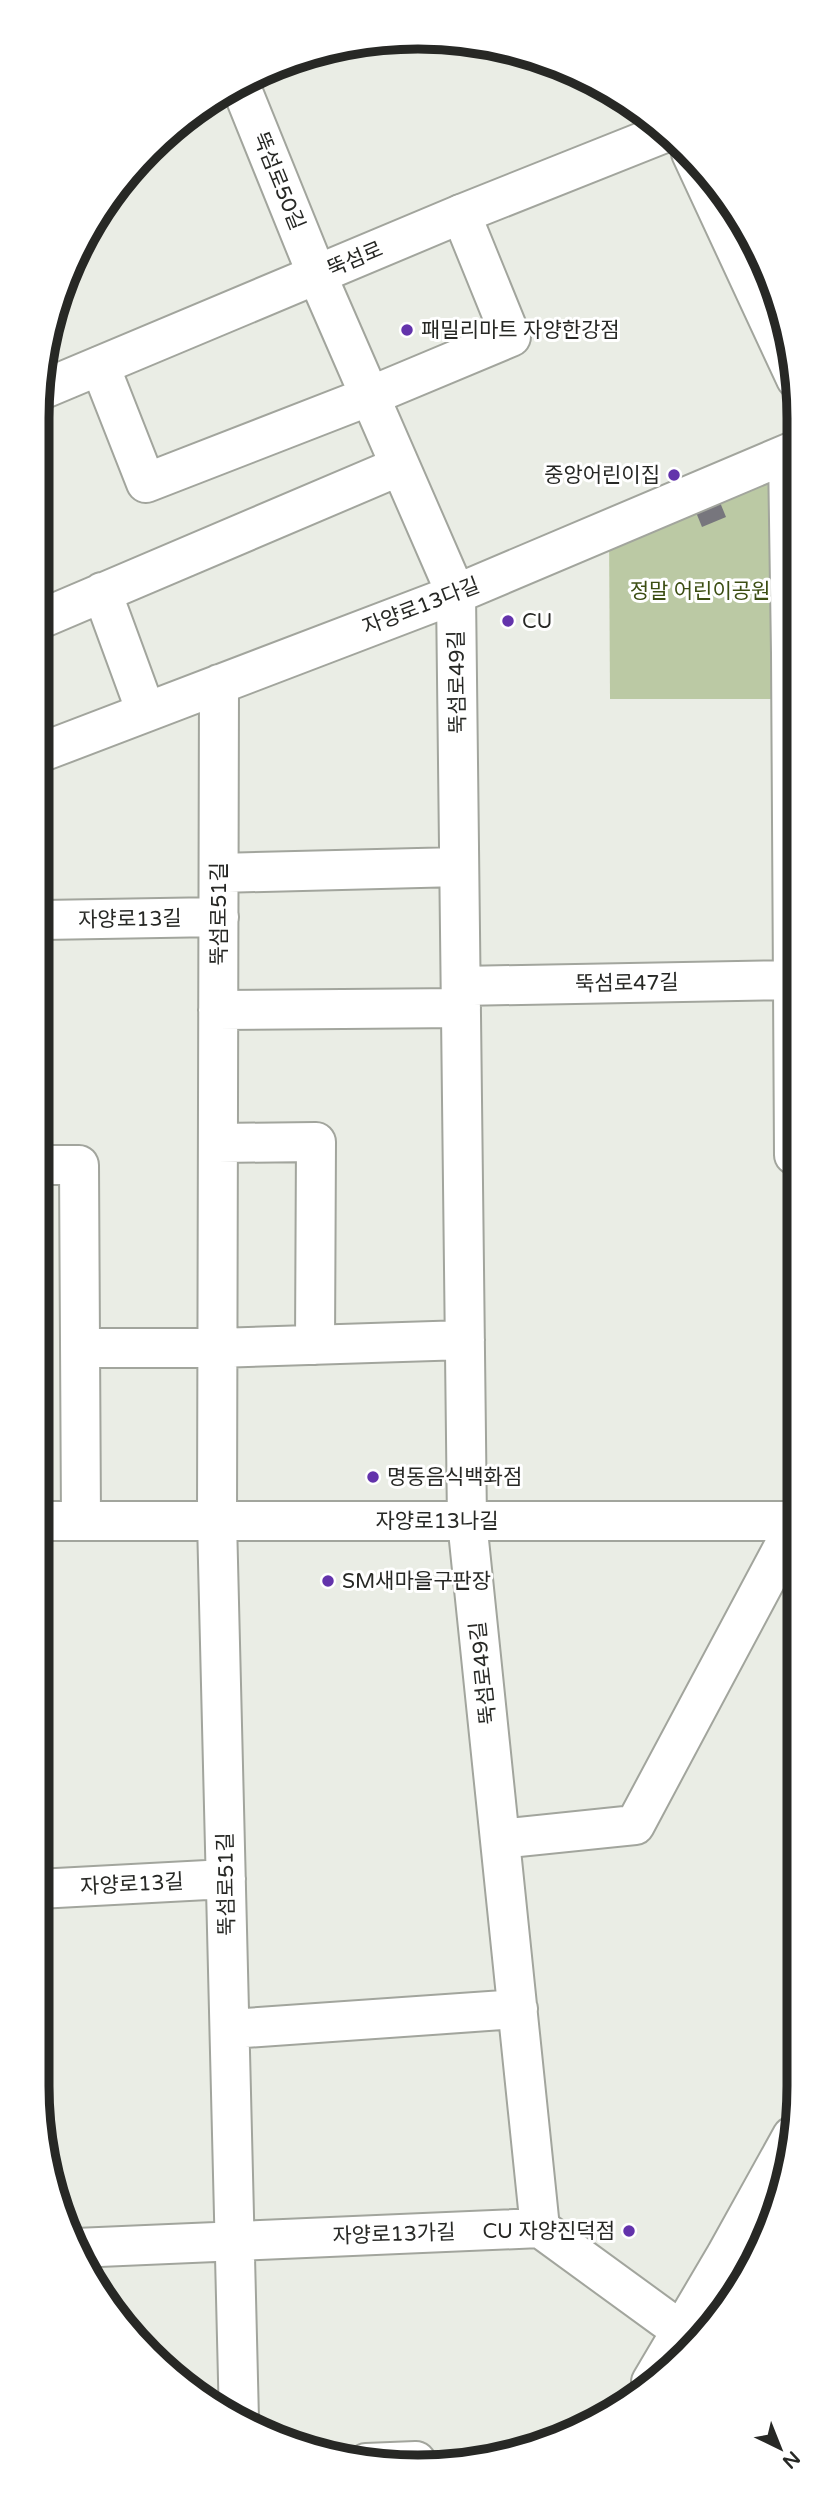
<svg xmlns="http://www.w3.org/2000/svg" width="836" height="2504" viewBox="0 0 836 2504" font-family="'Varela Round','Noto Sans KR',sans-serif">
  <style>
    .park { fill: #bbc9a4 }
    .building { fill: #77767d }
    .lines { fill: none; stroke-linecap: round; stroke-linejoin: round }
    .street-casing { stroke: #a2a59d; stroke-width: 42 }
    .secondary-casing { stroke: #a2a59d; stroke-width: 42 }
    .street { stroke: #fff; stroke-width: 38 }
    .secondary { stroke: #fff; stroke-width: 38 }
    .poi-dot { fill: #6333ab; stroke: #fff; stroke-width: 2.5 }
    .labels { text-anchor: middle; stroke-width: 6; stroke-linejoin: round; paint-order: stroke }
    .street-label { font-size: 21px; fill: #272825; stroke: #fff }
    .poi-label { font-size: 21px; fill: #272825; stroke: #fff; text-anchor: start }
    .park-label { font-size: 21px; fill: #3c4e13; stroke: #fff }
    .rim { fill: none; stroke: #272825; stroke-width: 9 }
  </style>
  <rect width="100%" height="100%" fill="#eaede5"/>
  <path class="park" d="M788,454L790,699H610L609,529Z"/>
  <path class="building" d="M717,495L726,517L702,527L693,505Z"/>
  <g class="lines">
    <g class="street-casing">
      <path id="street" d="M241,87L317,275L456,594L467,1521L540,2228
        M691,153L796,379
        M100,366L146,483L370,396L511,337L461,214
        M788,454L791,653L794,1155
        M102,592L146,712
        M43,618L400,466
        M219,684L217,1521L239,2420
        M42,752L456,594L796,450
        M219,873L459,867
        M42,920L219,917
        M461,986L795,980
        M218,1010L461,1008
        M218,1143L316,1142L315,1345
        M41,1165H79L81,1521
        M81,1348H217L465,1340
        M39,1521H793
        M500,1839L635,1825L793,1529
        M38,1889L226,1879
        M230,2029L518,2009
        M76,2248L540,2228L680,2330
        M651,2382L726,2255L792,2136
        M366,2463L416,2461"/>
    </g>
    <g class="secondary-casing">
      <path id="secondary" d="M44,389L461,214L667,132"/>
    </g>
    <use href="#street" class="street"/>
    <use href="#secondary" class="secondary"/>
  </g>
  <g class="poi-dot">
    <circle cx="407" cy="330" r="7"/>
    <circle cx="674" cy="475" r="7"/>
    <circle cx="508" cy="621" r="7"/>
    <circle cx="373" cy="1477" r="7"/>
    <circle cx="328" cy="1581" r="7"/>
    <circle cx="629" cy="2231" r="7"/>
  </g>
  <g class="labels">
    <g class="street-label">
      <text transform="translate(279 181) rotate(68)" y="7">뚝섬로50길</text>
      <text transform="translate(355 259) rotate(-23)" y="7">뚝섬로</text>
      <text transform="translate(421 606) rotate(-21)" y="7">자양로13다길</text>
      <text transform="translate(457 682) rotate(-91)" y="7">뚝섬로49길</text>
      <text transform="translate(219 914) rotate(-90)" y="7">뚝섬로51길</text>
      <text transform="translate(130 919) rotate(-1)" y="7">자양로13길</text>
      <text transform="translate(627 983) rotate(-1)" y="7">뚝섬로47길</text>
      <text x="437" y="1528">자양로13나길</text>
      <text transform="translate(483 1673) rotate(-96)" y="7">뚝섬로49길</text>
      <text transform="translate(132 1884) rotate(-3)" y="7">자양로13길</text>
      <text transform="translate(226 1884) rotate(-91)" y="7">뚝섬로51길</text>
      <text transform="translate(394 2234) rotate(-2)" y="7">자양로13가길</text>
    </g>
    <g class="poi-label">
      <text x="421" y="337">패밀리마트 자양한강점</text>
      <text x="660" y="482" text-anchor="end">중앙어린이집</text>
      <text x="522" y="628">CU</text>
      <text x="387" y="1484">명동음식백화점</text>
      <text x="342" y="1588">SM새마을구판장</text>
      <text x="615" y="2238" text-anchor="end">CU 자양진덕점</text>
    </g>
    <g class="park-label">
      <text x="700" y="598">정말 어린이공원</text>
    </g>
  </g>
  <path d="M0 0H836V2504H0ZM418 49H418A369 369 0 0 1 787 418V2086A369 369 0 0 1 418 2455H418A369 369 0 0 1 49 2086V418A369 369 0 0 1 418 49Z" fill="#fff" fill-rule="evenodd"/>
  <path class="rim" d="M418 49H418A369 369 0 0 1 787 418V2086A369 369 0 0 1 418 2455H418A369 369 0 0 1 49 2086V418A369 369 0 0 1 418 49Z"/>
  <g transform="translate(780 2448) rotate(137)" stroke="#ffffff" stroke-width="5" paint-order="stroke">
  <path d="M0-5L12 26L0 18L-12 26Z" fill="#272825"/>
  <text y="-10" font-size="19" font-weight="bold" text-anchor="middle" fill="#272825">N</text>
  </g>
</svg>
